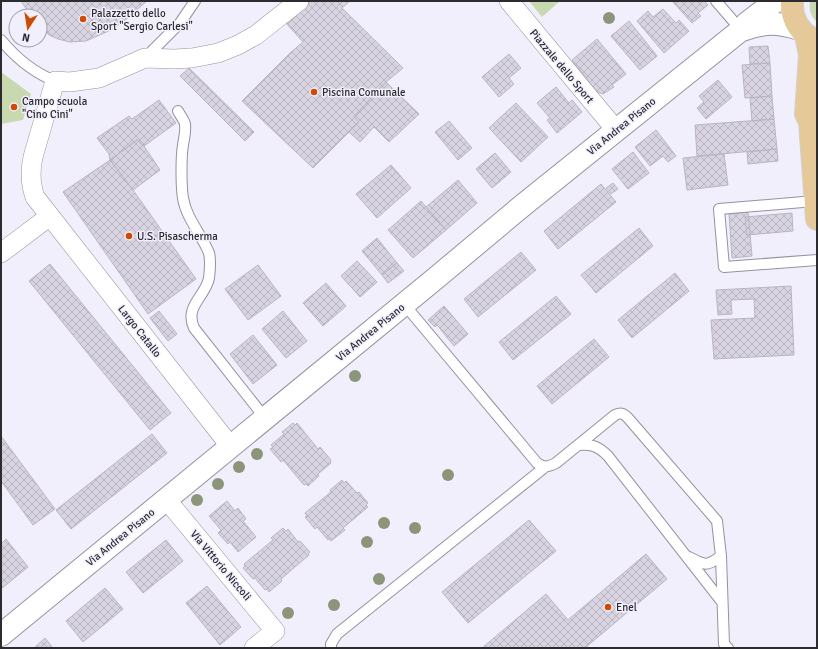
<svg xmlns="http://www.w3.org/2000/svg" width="818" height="649" viewBox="0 0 818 649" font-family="Signika,sans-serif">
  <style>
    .garden { fill: #c8d8af }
    .building { fill: url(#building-cross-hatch); stroke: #bab5c2 }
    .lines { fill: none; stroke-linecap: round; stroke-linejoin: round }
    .service-casing { stroke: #95929f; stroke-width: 12 }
    .minor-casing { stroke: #95929f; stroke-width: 20 }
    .tertiary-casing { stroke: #95929f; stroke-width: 24 }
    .primary-casing { stroke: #d1d0d1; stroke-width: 24 }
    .service { stroke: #fff; stroke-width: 10 }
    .minor { stroke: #fff; stroke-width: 19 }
    .tertiary { stroke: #fff; stroke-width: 22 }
    .primary { stroke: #e5c999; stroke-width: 22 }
    .tree { fill: #8c9579 }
    .poi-dot { fill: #d04b02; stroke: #f2effd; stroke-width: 1.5 }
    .labels { text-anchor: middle; stroke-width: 3; stroke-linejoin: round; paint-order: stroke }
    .poi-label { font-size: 11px; fill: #2c2b30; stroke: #f2effd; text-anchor: start }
    .street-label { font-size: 11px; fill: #2c2b30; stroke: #f2effd }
  </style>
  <defs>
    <pattern id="building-cross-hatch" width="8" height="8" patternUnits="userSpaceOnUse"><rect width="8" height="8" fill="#d8d3e1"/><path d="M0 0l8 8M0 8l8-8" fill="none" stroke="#bab5c1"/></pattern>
  </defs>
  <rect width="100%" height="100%" fill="#f2effd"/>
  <path class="garden" d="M529,1H560L542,17Z
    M810,1H817V22C810,16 809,9 810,1Z
    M1,72L31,94L23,120L1,124Z"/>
  <path class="building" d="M21,1H147L123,22L111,30L86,41L70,42L58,39L49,35L40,26V16H31Z
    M310,1H350L342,8L403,68L386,82L354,117L359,122L313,168L242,101L290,53L303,42L286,23Z
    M672,1H704L708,5L698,13L701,16L692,23Z
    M663,9L676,23L679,20L689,31L664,53L637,21L648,11L653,17Z
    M629,21L657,56L640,70L611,36Z
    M597,39L626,74L612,85L614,87L603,94L596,91L572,60Z
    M768,46L770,63L750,64L749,47Z
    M509,54L521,68L509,78L514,84L499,97L482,77Z
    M770,63L772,96L745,98L742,65Z
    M189,68L254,132L245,141L180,76Z
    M718,80L732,97L706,119L697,108L704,102L699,96Z
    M386,82L419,114L389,142L374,127L360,142L349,132L359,122L354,117Z
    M556,87L569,103L572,100L582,112L557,133L547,120L550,118L537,103Z
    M772,96L774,119L752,121L750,98Z
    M159,100L176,123L144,146L137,140L110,160L109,154L97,138L129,116L132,119Z
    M516,103L548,137L521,162L489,128Z
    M774,119L777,149L697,156L695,125Z
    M449,121L472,148L458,160L435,132Z
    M656,130L676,156L668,162L663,156L650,166L635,147Z
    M137,140L144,146L160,170L133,190L110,160Z
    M777,149L778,161L748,164L747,152Z
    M633,152L649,173L628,189L612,169Z
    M495,153L511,172L492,188L476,169Z
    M724,154L728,185L687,190L683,158Z
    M110,160L133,190L196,279L148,314L63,192Z
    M391,165L411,188L377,218L356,194Z
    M458,180L477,203L446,230L426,207Z
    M613,183L618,189L611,194L606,188Z
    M601,184L616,202L558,249L544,231Z
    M421,201L446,230L413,258L388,230Z
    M748,212L752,256L732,258L729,214Z
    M792,213L793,231L747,235L745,217Z
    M639,228L653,246L596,293L581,275Z
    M377,238L397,263L382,275L362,251Z
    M521,252L536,270L478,317L464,299Z
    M357,261L377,282L360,297L341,276Z
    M397,263L404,271L388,283L382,275Z
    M50,264L171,413L150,430L29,281Z
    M258,265L281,296L248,320L225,289Z
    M675,273L689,291L632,338L618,320Z
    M326,283L346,306L323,326L303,303Z
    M791,286L794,355L714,359L711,320L755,318L754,299L731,300L732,314L718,315L716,290Z
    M556,296L571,314L513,360L499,342Z
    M444,306L468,334L454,346L437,325L435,327L428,320Z
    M159,311L177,334L168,341L150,318Z
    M283,311L307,341L286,358L262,329Z
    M253,335L277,365L253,384L230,354Z
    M594,339L609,357L552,404L537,386Z
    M293,423L295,425L297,423L318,449L320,447L331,460L330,462L331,463L318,474L319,476L308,486L306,484L304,485L283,460L281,462L270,449L273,447L271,445L284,434L282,432Z
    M152,434L167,453L71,529L56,510Z
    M1,436L55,509L33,525L1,481Z
    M342,480L344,483L346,481L357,493L359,492L368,503L366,505L368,507L343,528L345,530L331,541L329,538L328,540L317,527L315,529L305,517L307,516L305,513L331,492L330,490Z
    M227,501L235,511L238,508L246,519L243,521L256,537L238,552L230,542L228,544L218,533L221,530L209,516Z
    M529,520L556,551L468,623L442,592Z
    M283,528L286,531L288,529L298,542L300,541L310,552L308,554L309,555L281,579L282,581L269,592L267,589L265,590L255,578L253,579L243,568L245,566L244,564L273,540L271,538Z
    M6,539L28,567L1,589V544Z
    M166,540L183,561L143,593L126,572Z
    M646,554L667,579L585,648H482L546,594L568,620Z
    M207,586L241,627L220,645L186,603Z
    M105,588L123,609L83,642L66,621Z
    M45,638L53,648H34Z"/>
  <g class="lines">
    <g class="service-casing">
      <path id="service" d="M716,1L741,30
        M1,40C16,58 32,72 55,81
        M145,58L180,23L195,1
        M178,111C180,115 184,120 185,124C186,132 184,138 183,145C181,157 181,186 183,198C186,218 202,235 209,253C211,261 210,270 209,278C206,296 184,306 194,328L265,418
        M815,201L719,209L724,267L817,260
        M404,304L537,463C544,468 548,467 556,463L615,415C622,412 624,414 628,418L717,521L721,556L724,644L728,648
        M578,445C592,444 598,446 608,456L722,602
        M689,557C704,565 707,567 721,556
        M331,648V644L337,634L545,467"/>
    </g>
    <g class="minor-casing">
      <path id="minor" d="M509,1L616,130
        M1,253L50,216
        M231,447L35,197C30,183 30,171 33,157L55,81L70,82L99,78L145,58L174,59L192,58L218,53L238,45L256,35L299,1
        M166,499L275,631L254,648"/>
    </g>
    <g class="tertiary-casing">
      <path id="tertiary" d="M742,30C766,22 776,22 800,29
        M1,635L436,278L522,206L741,30L747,23L776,1"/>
    </g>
    <g class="primary-casing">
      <path id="primary" d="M792,1C791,19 800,34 817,41
        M806,35L810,55L806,114L810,122L817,219"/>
    </g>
    <use href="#service" class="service"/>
    <use href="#minor" class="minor"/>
    <use href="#tertiary" class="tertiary"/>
    <use href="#primary" class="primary"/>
  </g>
  <g class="tree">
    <circle cx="609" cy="18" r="6"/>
    <circle cx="355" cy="376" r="6"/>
    <circle cx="257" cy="454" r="6"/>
    <circle cx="239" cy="467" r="6"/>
    <circle cx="448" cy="475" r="6"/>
    <circle cx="218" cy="484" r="6"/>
    <circle cx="197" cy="500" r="6"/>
    <circle cx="384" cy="523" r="6"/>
    <circle cx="415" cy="528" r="6"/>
    <circle cx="367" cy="542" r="6"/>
    <circle cx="379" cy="579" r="6"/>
    <circle cx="334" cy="605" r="6"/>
    <circle cx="288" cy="613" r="6"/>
  </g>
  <g class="poi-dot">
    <circle cx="83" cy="19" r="4"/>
    <circle cx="314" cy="92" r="4"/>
    <circle cx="14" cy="107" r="4"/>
    <circle cx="129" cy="236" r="4"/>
    <circle cx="608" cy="607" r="4"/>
  </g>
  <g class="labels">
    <g class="poi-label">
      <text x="91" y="17">Palazzetto dello<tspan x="91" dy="13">Sport "Sergio Carlesi"</tspan></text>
      <text x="322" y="96">Piscina Comunale</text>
      <text x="22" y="105">Campo scuola<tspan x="22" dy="13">"Cino Cini"</tspan></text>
      <text x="137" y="240">U.S. Pisascherma</text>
      <text x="616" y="611">Enel</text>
    </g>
    <g class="street-label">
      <text transform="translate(562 66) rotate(50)" y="4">Piazzale dello Sport</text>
      <text transform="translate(621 126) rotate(-39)" y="4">Via Andrea Pisano</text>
      <text transform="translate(140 331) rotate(52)" y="4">Largo Catallo</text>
      <text transform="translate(370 332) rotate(-39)" y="4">Via Andrea Pisano</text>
      <text transform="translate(120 537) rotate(-39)" y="4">Via Andrea Pisano</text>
      <text transform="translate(221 565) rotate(50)" y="4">Via Vittorio Niccoli</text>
    </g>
  </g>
  <rect width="818" height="649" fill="none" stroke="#2c2b30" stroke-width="4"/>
  <g transform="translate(28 28) rotate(192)"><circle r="19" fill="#f2effd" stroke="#a3a1ab"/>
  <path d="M0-3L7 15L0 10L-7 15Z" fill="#d04b02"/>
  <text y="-6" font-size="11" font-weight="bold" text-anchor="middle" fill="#2c2b30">N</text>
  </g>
</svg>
